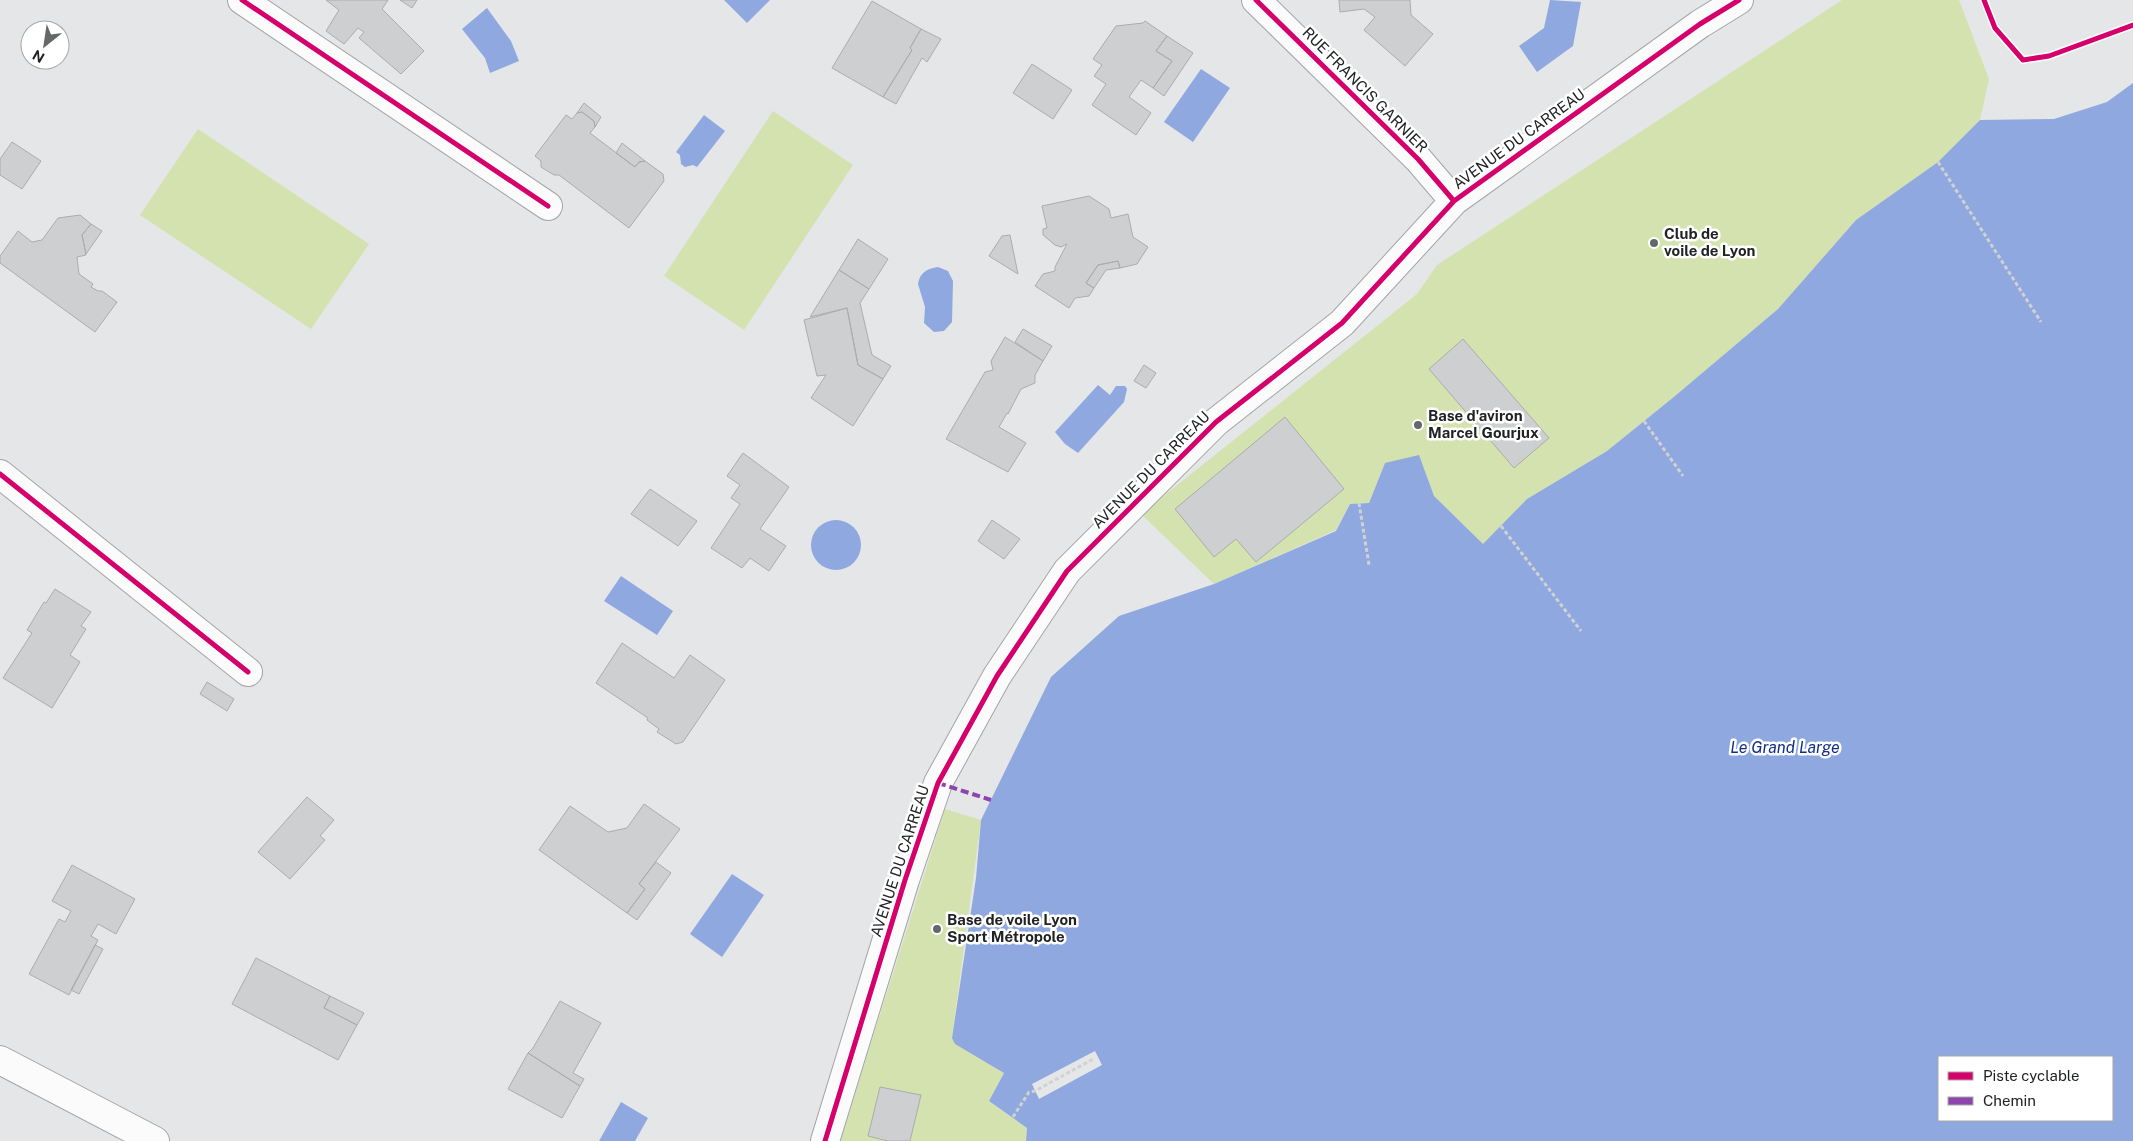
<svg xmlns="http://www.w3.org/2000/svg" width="2133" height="1141" viewBox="0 0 2133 1141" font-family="'Public Sans',sans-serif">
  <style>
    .green { fill: #d4e2af }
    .water { fill: #8fa8df; fill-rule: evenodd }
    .pier { fill: #e4e6e7 }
    .building { fill: #cecfd0; stroke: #abacad }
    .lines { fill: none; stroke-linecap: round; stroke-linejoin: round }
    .minor-casing { stroke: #a4a5a6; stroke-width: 30 }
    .path { stroke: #d0d1d1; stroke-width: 3; stroke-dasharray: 4 2.5; stroke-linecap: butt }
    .minor { stroke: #fbfbfb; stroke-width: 28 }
    .quiet { stroke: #8e44ad; stroke-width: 4; stroke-dasharray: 8 4; stroke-linecap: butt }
    .cycleway-casing { stroke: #fff; stroke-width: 8 }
    .cycleway { stroke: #d6006c; stroke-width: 5 }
    .poi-dot { fill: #656768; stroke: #fff; stroke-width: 2 }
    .labels { text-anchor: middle; stroke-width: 5; stroke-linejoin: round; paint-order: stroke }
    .street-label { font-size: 15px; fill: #212223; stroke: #fff }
    .poi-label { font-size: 15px; font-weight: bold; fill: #212223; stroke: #fff; text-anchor: start }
    .water-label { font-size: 16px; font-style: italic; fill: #102f89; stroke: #fff }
  </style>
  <rect width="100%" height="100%" fill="#e4e6e7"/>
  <path class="green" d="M1842,0H1959L1989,79L1980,120L1938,162L1856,220L1778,309L1675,396L1607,451L1527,499L1483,545L1434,496L1385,463L1369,503L1350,504L1336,530L1214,584L1141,514L1417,294L1437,265Z
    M773,111L853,165L744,330L664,276Z
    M198,129L369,244L311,329L140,215Z
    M945,809L981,820L952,1037L1004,1073L989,1101L1027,1128L1026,1141H840Z"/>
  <path class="water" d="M724,0H770L747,23Z
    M1550,0L1581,2L1573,46L1537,72L1519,46L1544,28Z
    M487,8L511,41L519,61L490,73L485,58L462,29Z
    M1201,69L1230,88L1193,142L1164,122Z
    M2133,83V1141H1026L1027,1128L989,1101L1004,1073L955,1044L952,1038L976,878L981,820L1051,677L1119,616L1214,584L1336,531L1350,504L1369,503L1385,463L1419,455L1434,496L1483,544L1527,499L1607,451L1675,396L1778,309L1856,220L1938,162L1980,120L2054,119L2107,102ZM1939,1057H2112V1120H1939Z
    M704,115L725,131L697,167L693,165L685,167L681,164L680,155L676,152Z
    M938,267L948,271L953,281L952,322L944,331L934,332L924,323L925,307L918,284C920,272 927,269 938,267Z
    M1098,385L1110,395L1116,386H1125L1127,389L1124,402L1078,453L1065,444L1055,432Z
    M811 545a25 25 0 1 1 50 0a25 25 0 1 1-50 0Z
    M621,576L673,611L657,635L604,601Z
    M732,874L764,895L722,957L690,934Z
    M621,1102L648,1118L635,1141H599Z"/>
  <path class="pier" d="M1095,1051L1102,1065L1039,1099L1032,1084Z"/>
  <path class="building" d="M326,0H388L382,9L424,51L401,74L359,38L364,32L358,28L344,44L326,31L339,10Z
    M400,0H417L412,8Z
    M1339,0H1410L1411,15L1433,34L1405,66L1364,30L1375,17L1364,9L1340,12Z
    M872,1L921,29L910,48L912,50L883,97L832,68Z
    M1145,21L1167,36L1156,51L1172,61L1153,88L1141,80L1129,97L1151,113L1136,135L1092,105L1106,84L1094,76L1102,65L1093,59L1116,26L1143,23Z
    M921,29L941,39L927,62L922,58L896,104L883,97L912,50L910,48Z
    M1167,36L1193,53L1164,96L1153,88L1172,61L1156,51Z
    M1032,64L1072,90L1053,119L1013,93Z
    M584,103L601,117L595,127L594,121L582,112L577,113Z
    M582,112L594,121L595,127L590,133L635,167L639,162L645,161L663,174L664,181L629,228L559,175H554L541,167V161L535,156L566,115L572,119L577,113Z
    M12,142L41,161L22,189L0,175V159Z
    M622,143L645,161L639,162L635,167L616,153Z
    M1089,196L1109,209L1111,218L1128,214L1133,237L1148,247L1137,264L1120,268L1118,261L1098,265L1086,283L1094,288L1089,296L1075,298L1069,308L1035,286L1043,274L1055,271V267L1067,244L1061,247L1055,245L1043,235V229L1047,228L1042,206Z
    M80,215L91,224L82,235L86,255L77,257L79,274L93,284L91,287L98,291H102L117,302L95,332L0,263V256L18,231L32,242L42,240L58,218Z
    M91,224L102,231L86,254L82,235Z
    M1010,235L1018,274L989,256L1002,236Z
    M858,239L888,259L869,289L839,270Z
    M1118,261L1120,268L1106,270L1094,288L1086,283L1098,265Z
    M839,270L869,289L860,303L872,355L891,366L883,379L858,365L847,308L810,317Z
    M847,308L858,365L883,379L853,426L811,398L826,375L817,376L804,320Z
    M1023,329L1052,346L1043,361L1015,342Z
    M1005,337L1043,361L1035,375V383L1021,389L1008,414L1007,413L999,427L1026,443L1008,472L946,439L985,372L993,370L991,361Z
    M1463,339L1549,438L1514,468L1429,369Z
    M1144,365L1156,373L1146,388L1134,381Z
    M1285,417L1344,489L1256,562L1236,539L1214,557L1175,509Z
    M743,453L789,487L760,529L786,546L769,571L750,558L742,568L711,548L740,504L731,498L740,485L727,476Z
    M650,489L697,521L678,546L631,514Z
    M992,520L1020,539L1004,559L978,541Z
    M55,589L91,612L81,626L86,629L70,655L80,662L52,708L3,678L32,633L27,630L44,602L46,603Z
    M622,643L674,678L690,655L725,680L683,742L676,744L657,732L659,729L647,720L648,718L596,683Z
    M207,682L234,699L227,711L200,694Z
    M307,797L334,820L320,836L325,840L290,879L258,852Z
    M644,804L680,829L639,884L645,889L627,913L539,850L570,806L608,832L627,828Z
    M656,862L671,873L637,920L627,913L645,889L639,884Z
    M72,865L135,899L116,934L98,924L91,936L98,940L69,995L29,974L59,919L65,922L71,911L52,901Z
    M95,945L103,949L79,994L71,990Z
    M256,958L330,996L324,1008L357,1025L338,1060L232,1004Z
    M330,996L364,1013L357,1025L324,1008Z
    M560,1001L601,1023L573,1073L584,1079L580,1086L528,1053L533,1048Z
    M528,1053L580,1086L562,1118L508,1089Z
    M880,1087L921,1095L910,1141H888L868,1136Z"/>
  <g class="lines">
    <g class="minor-casing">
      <path id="minor" d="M242,0L548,206
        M1256,0L1418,159L1454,201
        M0,474L248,672
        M0,1060L155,1141
        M825,1141L905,880L938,783L997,676L1067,571L1216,422L1342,323L1454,201L1700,24L1739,0"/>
    </g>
    <path class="path" d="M1938,162L2041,322
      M1644,421L1683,476
      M1359,503L1369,565
      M1501,526L1581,631
      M1013,1117L1029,1092L1035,1091L1095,1058"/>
    <use href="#minor" class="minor"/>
    <path class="quiet" d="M938,783L991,800"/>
    <g class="cycleway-casing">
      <path id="cycleway" d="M242,0L548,206
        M1256,0L1418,159L1454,201
        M1984,0L1995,28L2023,60L2049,56L2133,25
        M0,474L248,672
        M825,1141L905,880L938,783L997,676L1067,571L1216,422L1342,323L1454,201L1700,24L1739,0"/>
    </g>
    <use href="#cycleway" class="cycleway"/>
  </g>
  <g class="poi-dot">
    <circle cx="1654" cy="243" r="5"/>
    <circle cx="1418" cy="425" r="5"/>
    <circle cx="937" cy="929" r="5"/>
  </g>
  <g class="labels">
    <g class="street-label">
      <text transform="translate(1365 90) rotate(45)" y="5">RUE FRANCIS GARNIER</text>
      <text transform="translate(1519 139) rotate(-36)" y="5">AVENUE DU CARREAU</text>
      <text transform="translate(1151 470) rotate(-45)" y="5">AVENUE DU CARREAU</text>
      <text transform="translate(900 861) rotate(-72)" y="5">AVENUE DU CARREAU</text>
    </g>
    <g class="poi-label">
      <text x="1664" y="239">Club de<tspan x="1664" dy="17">voile de Lyon</tspan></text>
      <text x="1428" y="421">Base d'aviron<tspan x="1428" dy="17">Marcel Gourjux</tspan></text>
      <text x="947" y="925">Base de voile Lyon<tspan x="947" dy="17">Sport Métropole</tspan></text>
    </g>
    <g class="water-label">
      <text x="1785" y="753">Le Grand Large</text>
    </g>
  </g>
  <rect x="1938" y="1056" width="175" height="65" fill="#ffffff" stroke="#a6a7a7"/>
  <rect x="1948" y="1072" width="25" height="8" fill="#d6006c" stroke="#a6a7a7"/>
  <text x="1983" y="1081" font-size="15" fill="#212223">Piste cyclable</text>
  <rect x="1948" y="1097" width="25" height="8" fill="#8e44ad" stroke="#a6a7a7"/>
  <text x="1983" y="1106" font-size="15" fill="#212223">Chemin</text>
  <g transform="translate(45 45) rotate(210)"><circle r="24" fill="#ffffff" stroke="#a6a7a7"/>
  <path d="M0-4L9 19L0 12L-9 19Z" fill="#656768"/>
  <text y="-8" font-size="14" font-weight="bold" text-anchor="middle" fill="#212223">N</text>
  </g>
</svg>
